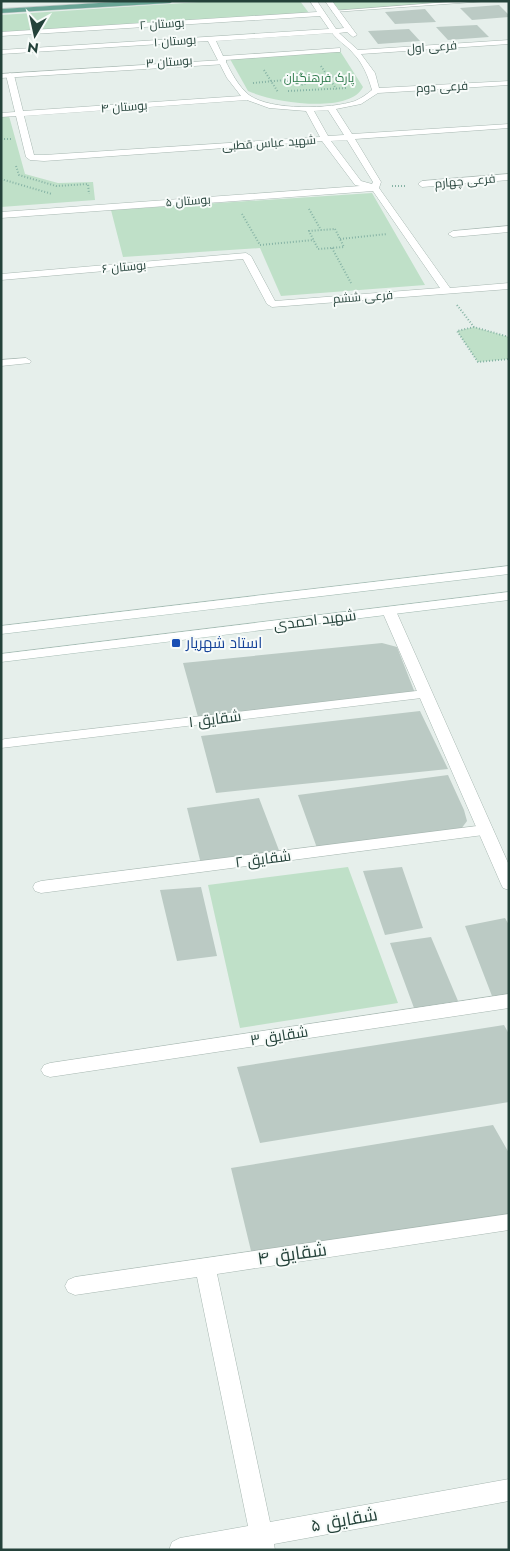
<svg xmlns="http://www.w3.org/2000/svg" width="510" height="1551" viewBox="0 0 510 1551" font-family="Jost,Cairo,sans-serif">
  <style>
    .green { fill: #bfe0c8 }
    .building { fill: #bbcac4 }
    .lines { fill: none; stroke-linecap: round; stroke-linejoin: round }
    .service-casing { stroke: #a8b8b2; stroke-width: 1 }
    .minor-casing { stroke: #a8b8b2; stroke-width: 1 }
    .tertiary-casing { stroke: #a8b8b2; stroke-width: 1 }
    .secondary-casing { stroke: #a4bbb3; stroke-width: 1 }
    .primary-casing { stroke: #c2cac8; stroke-width: 1 }
    .path { stroke: #86b3a5; stroke-width: 2; stroke-dasharray: 1 2; stroke-linecap: butt }
    .service { fill: #fff; fill-rule: evenodd }
    .minor { fill: #fff; fill-rule: evenodd }
    .tertiary { fill: #fff; fill-rule: evenodd }
    .secondary { fill: #fff; fill-rule: evenodd }
    .primary { fill: #6aa596; fill-rule: evenodd }
    .transit-dot { fill: #1a4fb4; stroke: #f7fbf9; stroke-width: 2 }
    .labels { text-anchor: middle; stroke-width: 4; stroke-linejoin: round; paint-order: stroke }
    .far-street-label { font-size: 12px; fill: #24423a; stroke: #f7fbf9 }
    .far-park-label { font-size: 12px; fill: #2d7a4b; stroke: #f7fbf9 }
    .street-label { font-size: 15px; fill: #24423a; stroke: #f7fbf9 }
    .transit-label { font-size: 15px; fill: #164399; stroke: #f7fbf9; text-anchor: start }
    .near-street-label { font-size: 18px; fill: #24423a; stroke: #f7fbf9 }
  </style>
  <rect width="100%" height="100%" fill="#e6efeb"/>
  <path class="green" d="M215,1H300L309,13L1,32V15Z
    M332,1H490L340,11Z
    M340,51L363,87C349,115 272,102 248,91L230,59Z
    M9,116L25,174L58,183L93,182L95,200L1,207V117Z
    M372,193L425,285L281,296L260,248L123,257L111,210Z
    M474,327L509,337V359L478,362L457,331Z
    M348,867L398,1003L240,1028L208,885Z"/>
  <path class="building" d="M499,5L509,15V17L472,20L460,8Z
    M425,9L436,22L395,24L385,12Z
    M477,25L489,37L448,40L436,27Z
    M409,29L420,41L378,44L368,31Z
    M382,643L397,647L415,693L198,717L183,663Z
    M420,711L448,769L216,793L201,736Z
    M448,775L464,810L467,821L461,829L317,848L298,795Z
    M259,798L280,853L201,864L187,808Z
    M402,867L423,928L385,935L363,871Z
    M201,887L217,956L177,961L160,890Z
    M505,918L509,925V994L492,996L465,926Z
    M431,937L458,1001L414,1008L390,943Z
    M504,1025L509,1034V1102L260,1143L237,1067Z
    M493,1125L509,1153V1217L252,1255L231,1168Z"/>
  <g class="lines">
    <g class="service-casing">
      <path id="service" d="M461,1H488L334,12L332,11Z"/>
    </g>
    <g class="minor-casing">
      <path id="minor" d="M310,1H317L336,29L344,28L325,1H332L357,35L353,37L347,32L339,33L358,50L509,40V44L361,54L375,73L379,88L509,81V85L378,93L361,104L336,109L352,134L509,124V128L355,139L381,182L379,188L450,288L509,283V289L272,307L267,304L243,259L1,280V274L246,253L251,256L275,301L440,288L373,191L1,218V212L360,186L355,185L322,141L44,161L30,160L26,157L16,116L1,117V113L15,112L6,75L10,73L14,75L23,111L241,96L227,78L208,41L1,54V50L329,29L320,16L1,36V32L317,12ZM332,33C338,41 346,45 352,52C363,63 368,76 372,90C367,94 362,98 355,101C331,109 271,111 249,95C238,86 231,72 225,60L337,52H340V48L223,56L216,41ZM247,100L269,108L306,111L320,137L44,155H34L24,116ZM328,110L344,135L328,136L314,111ZM347,140L373,182L372,184L361,181L331,141Z
        M509,174V180L422,187L418,184L422,181Z
        M509,226V232L453,237L448,234L453,231Z
        M26,358L31,361L30,363L1,366V360Z
        M425,690L430,691L432,694L430,697L1,748V740L5,739Z
        M485,825L491,826L493,830L491,834L41,893L35,891L33,887L35,883L41,881Z
        M509,994V1008L50,1077L44,1075L41,1070L44,1065L50,1063Z
        M509,1214V1230L217,1274L270,1522L509,1479V1501L274,1544L275,1550H169L172,1542L180,1538L248,1526L197,1277L75,1295L68,1292L65,1286L68,1280L75,1277Z"/>
    </g>
    <g class="tertiary-casing">
      <path id="tertiary" d="M223,60H226V64L1,78V74Z
        M389,607L396,611L509,865V890L503,888L501,884L382,611Z"/>
    </g>
    <g class="secondary-casing">
      <path id="secondary" d="M509,566V574L1,634V626Z
        M509,592V600L1,662V654Z"/>
    </g>
    <g class="primary-casing">
      <path id="primary" d="M131,1H173L170,3L1,13V9Z"/>
    </g>
    <path class="path" d="M321,66L337,90
      M264,70L278,92
      M297,74L312,75L318,80L301,85L285,80L289,75Z
      M317,78L354,75
      M253,83L285,80
      M288,91L347,88
      M1,139H11
      M16,166L19,175L56,186L88,184L89,194
      M1,179L52,194
      M392,186H406
      M309,209L321,230
      M242,214L260,245
      M335,229L344,247L318,249L309,231Z
      M340,239L387,234
      M260,245L314,240
      M332,248L351,283
      M457,305L474,327L509,337
      M474,327L457,331L478,362L509,359"/>
    <use href="#service" class="service"/>
    <use href="#minor" class="minor"/>
    <use href="#tertiary" class="tertiary"/>
    <use href="#secondary" class="secondary"/>
    <use href="#primary" class="primary"/>
  </g>
  <rect class="transit-dot" x="171" y="638" width="10" height="10" rx="2.5"/>
  <g class="labels">
    <g class="far-street-label">
      <text transform="translate(162 24) rotate(-4)" y="4">بوستان ۲</text>
      <text transform="translate(175 41) rotate(-4)" y="4">بوستان ۱</text>
      <text transform="translate(432 47) rotate(-4)" y="4">فرعی اول</text>
      <text transform="translate(169 62) rotate(-4)" y="4">بوستان ۳</text>
      <text transform="translate(442 87) rotate(-3)" y="4">فرعی دوم</text>
      <text transform="translate(124 107) rotate(-4)" y="4">بوستان ۴</text>
      <text transform="translate(269 143) rotate(-4)" y="4">شهید عباس قطبی</text>
      <text transform="translate(465 181) rotate(-5)" y="4">فرعی چهارم</text>
      <text transform="translate(188 201) rotate(-4)" y="4">بوستان ۵</text>
      <text transform="translate(124 267) rotate(-5)" y="4">بوستان ۶</text>
      <text transform="translate(363 297) rotate(-4)" y="4">فرعی ششم</text>
    </g>
    <g class="far-park-label">
      <text x="319" y="82">پارک فرهنگیان</text>
    </g>
    <g class="street-label">
      <text transform="translate(315 620) rotate(-7)" y="5">شهید احمدی</text>
      <text transform="translate(215 719) rotate(-7)" y="5">شقایق ۱</text>
      <text transform="translate(263 859) rotate(-7)" y="5">شقایق ۲</text>
      <text transform="translate(279 1036) rotate(-9)" y="5">شقایق ۳</text>
    </g>
    <g class="transit-label">
      <text x="186" y="648">استاد شهریار</text>
    </g>
    <g class="near-street-label">
      <text transform="translate(292 1254) rotate(-8)" y="6">شقایق ۴</text>
      <text transform="translate(344 1520) rotate(-10)" y="6">شقایق ۵</text>
    </g>
  </g>
  <rect width="510" height="1551" fill="none" stroke="#24423a" stroke-width="5"/>
  <g transform="translate(35 35) rotate(189)" stroke="#f7fbf9" stroke-width="4" paint-order="stroke">
  <path d="M0-4L9 19L0 12L-9 19Z" fill="#24423a"/>
  <text y="-8" font-size="14" font-weight="bold" text-anchor="middle" fill="#24423a">N</text>
  </g>
</svg>
